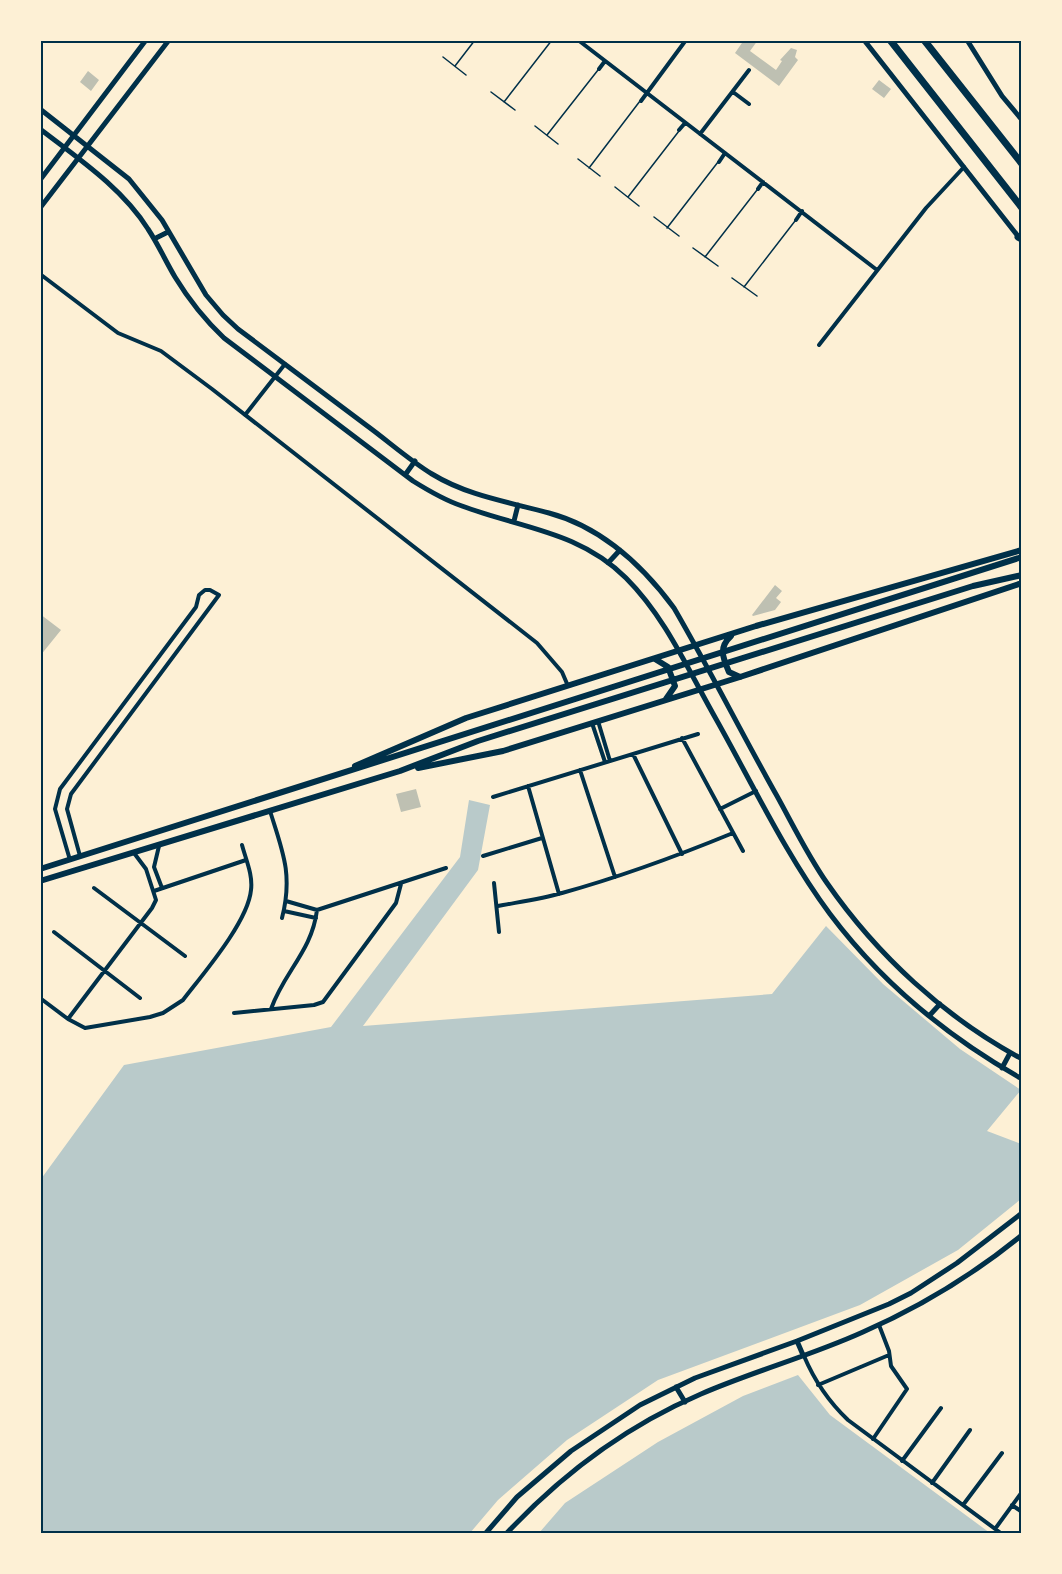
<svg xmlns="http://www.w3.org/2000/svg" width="1062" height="1574" viewBox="0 0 1062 1574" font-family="'Varela Round',sans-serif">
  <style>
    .green { fill: #b9caca }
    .building { fill: #bec0b2 }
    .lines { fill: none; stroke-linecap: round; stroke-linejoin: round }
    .service { stroke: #003049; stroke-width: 1.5 }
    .minor { stroke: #003049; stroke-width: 4 }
    .secondary { stroke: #003049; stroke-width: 5 }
    .trunk { stroke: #003049; stroke-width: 6 }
    .motorway { stroke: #003049; stroke-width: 7 }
    .neatline { fill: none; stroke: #003049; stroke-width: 2 }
  </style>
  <rect width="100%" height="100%" fill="#fdf0d5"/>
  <path class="green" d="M469,800L490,805L478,870L363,1026L772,994L826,926L883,984L960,1049L1021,1090L987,1131L1021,1144V1199L958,1250L860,1305L658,1380L567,1440L498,1500L470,1533H41V1179L124,1065L331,1027L460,857Z
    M798,1375L830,1415L990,1533H539L565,1503L658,1442L743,1396Z"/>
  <path class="building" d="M744,40H758L750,51L776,70L782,61L780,60L791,48L797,50L795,57L798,60L779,86L735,53Z
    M88,71L99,80L91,91L80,82Z
    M879,80L891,89L884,98L872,89Z
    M775,585L782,591L776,598L781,602L775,610L753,616L752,615Z
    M40,614L61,630L40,656Z
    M416,789L421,807L401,812L396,794Z"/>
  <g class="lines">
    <path class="service" d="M443,57L466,75
      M455,66L475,40
      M491,92L515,110
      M504,102L552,40
      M535,126L558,144
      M547,135L598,70
      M578,159L600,176
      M589,168L640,101
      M615,187L639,206
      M628,197L679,131
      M654,217L679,236
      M667,228L718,162
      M693,248L718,266
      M705,257L757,190
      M732,278L757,296
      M744,287L795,221"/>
    <path class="minor" d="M578,40L877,270
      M599,69L605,61
      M733,92L749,104
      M641,101L686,40
      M679,130L685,123
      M700,134L749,70
      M719,162L725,153
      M758,189L763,182
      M796,220L802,211
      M40,274L118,333L161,351L212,389L537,643L562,672L568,686
      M819,345L926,208L964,167
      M245,415L285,364
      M598,721L610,761
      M592,723L605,762
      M682,738L743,851
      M633,754L682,854
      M580,770L615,877
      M528,786L559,894
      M493,797L698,734
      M720,809L756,791
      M270,811C283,852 293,875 282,918
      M159,846L154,867L162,888
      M483,856L542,838
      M70,860L55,809L60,789L196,607L199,595L205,590H210L219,595L71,794L67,809L80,856
      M494,883L499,932
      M94,888L185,956
      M154,891L246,860
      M286,901L317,910L446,868
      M498,906C519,902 541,899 562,893C620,877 677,856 733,833
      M284,911L316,918
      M54,932L140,998
      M40,998L68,1019L85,1028L150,1017L163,1013L183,1000C203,974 248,922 251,890C253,875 246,860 242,845
      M271,1009C284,972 312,951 317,910
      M234,1013L314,1005L323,1002L396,903L401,884
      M68,1019L152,908L156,900L146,869L134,853
      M804,1356C815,1382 828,1401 848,1420L1002,1534
      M818,1385L889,1355
      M873,1439L907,1389L891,1366L889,1351L879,1325
      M902,1461L941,1408
      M932,1483L970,1430
      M963,1505L1002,1453
      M1012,1505L1022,1512
      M995,1529L1022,1492"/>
    <path class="secondary" d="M864,40L1021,240
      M967,40L1002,96L1022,120
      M40,109L129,179L162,220L206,295L223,315L238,329C281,361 323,393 366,425C388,441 409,460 432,474C468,496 509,502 549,513C601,527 643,566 674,608C710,670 742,734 777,796C793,825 808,856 827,883C877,955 944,1017 1022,1059
      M40,129C79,159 122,188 148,229C158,244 166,262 175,277C189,300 205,320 224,338L413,481C429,491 444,500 462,506C520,528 579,531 626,578C666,618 688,670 716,719C752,783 786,855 830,914C881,982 948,1037 1022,1079
      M40,180L146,40
      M40,208L169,40
      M154,239L168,232
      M405,475L415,461
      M514,521L518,505
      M608,563L620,550
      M929,1016L940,1004
      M1002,1068L1010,1053
      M797,1341L803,1355
      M676,1387L685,1402
      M485,1534L517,1497L571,1451L640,1405L695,1378L797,1341L889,1304L911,1293L957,1263L1022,1213
      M506,1534C561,1475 626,1426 701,1394C754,1371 810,1356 863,1332C920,1307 973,1275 1022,1235"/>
    <path class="trunk" d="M731,636C718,648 723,658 729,672L740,677
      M655,659L668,667L675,686L666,699
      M355,766L466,718L756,626L1022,550
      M418,768L503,751L740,677L1022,583
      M40,869L1022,557
      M40,881L400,771L478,741L973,586L1022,575"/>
    <path class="motorway" d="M890,40L1022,208
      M924,40L1022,164
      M1018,237L1022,239"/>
  </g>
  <rect width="1062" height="1574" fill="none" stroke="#fdf0d5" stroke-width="84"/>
  <rect x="42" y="42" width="978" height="1490" class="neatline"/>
</svg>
